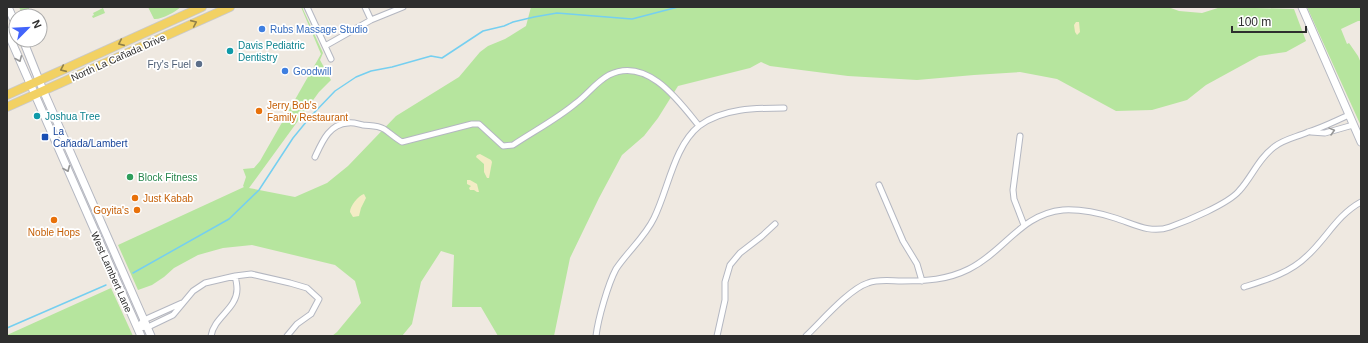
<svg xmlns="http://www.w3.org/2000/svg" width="1368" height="343" viewBox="0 0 1368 343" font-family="Helvetica,sans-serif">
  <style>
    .green { fill: #b6e59e }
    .sand { fill: #f3ecc5 }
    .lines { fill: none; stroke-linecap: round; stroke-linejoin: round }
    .stream { stroke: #75cff0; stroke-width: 1.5 }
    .street-casing { stroke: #b4b7c1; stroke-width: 7 }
    .secondary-casing { stroke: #b4b7c1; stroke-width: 9 }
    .primary-casing { stroke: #c9c9c9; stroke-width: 10 }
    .street { stroke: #fff; stroke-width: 5 }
    .secondary { stroke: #fff; stroke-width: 7 }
    .primary { stroke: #f2d163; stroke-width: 8 }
    .oneway { stroke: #908048 }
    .oneway2 { stroke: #969696 }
    .shop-dot { fill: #3f7fe0; stroke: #fff; stroke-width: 1.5 }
    .culture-dot { fill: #0f9aa8; stroke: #fff; stroke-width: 1.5 }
    .service-dot { fill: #5c6f8a; stroke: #fff; stroke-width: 1.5 }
    .food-dot { fill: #e8710a; stroke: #fff; stroke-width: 1.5 }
    .transit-dot { fill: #1a4fb4; stroke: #fff; stroke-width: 1.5 }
    .leisure-dot { fill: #2e9e5b; stroke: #fff; stroke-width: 1.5 }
    .labels { text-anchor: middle; stroke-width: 3.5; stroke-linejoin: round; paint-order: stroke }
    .shop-label { font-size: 10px; fill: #366cbe; stroke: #fff; text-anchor: start }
    .culture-label { font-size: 10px; fill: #0d838f; stroke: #fff; text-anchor: start }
    .street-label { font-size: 10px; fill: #2e2e2e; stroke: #fff }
    .service-label { font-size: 10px; fill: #4e5e75; stroke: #fff; text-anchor: end }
    .food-label { font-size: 10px; fill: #c56008; stroke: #fff; text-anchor: start }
    .transit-label { font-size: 10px; fill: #164399; stroke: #fff; text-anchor: start }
    .leisure-label { font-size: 10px; fill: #27864d; stroke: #fff; text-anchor: start }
  </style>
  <rect width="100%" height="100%" fill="#efe9e1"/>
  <path class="green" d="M19,7H29V16H23Z
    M148,7H181C175,12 161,20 154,19Z
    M301,7H302L323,53L320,60L331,80L319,92L249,188L295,197L327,183L348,166L396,116L459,77L480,52L488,46L505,39L526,26L531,7H1168L1179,11L1202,13L1221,7L1294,9L1306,41L1286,52L1259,56L1206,85L1187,100L1152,110L1116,111L1057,79L1020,72L974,75L917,80L848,76L770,66L761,62L750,68L678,86L658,118L644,136L622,155L599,198L570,258L554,336H498L481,307H452L454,255L441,251L421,282L412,324L402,336H332L337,332L361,303L355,281L335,265L252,245L223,248L198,255L174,268L164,277L152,285L138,290L118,245L244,187L243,186L246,177L243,169L254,168L260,161L321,54Z
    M1307,7H1361V21H1358L1341,29L1347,44L1349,43L1358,56L1361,63V126Z
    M103,8L105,13L93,18L92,16L94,15L93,13Z
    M111,288L133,336H7V335Z"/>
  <path class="sand" d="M1076,22H1079L1080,32L1077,35L1075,32L1074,25Z
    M480,154L491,160L492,162L489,178H487L484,172V164L476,157L477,155Z
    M467,180H470L477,184L479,192H477L474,190H470L469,188L471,186L467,184Z
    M364,194L366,198L361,208L359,216L353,217L350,212C350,206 358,196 364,194Z"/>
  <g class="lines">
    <path class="stream" d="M133,273L229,219L259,190L293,138L311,116L335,91L356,77L371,71L392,67L431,56L442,58L483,31L504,26L513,22L534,17L557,13L632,19L678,7
      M7,328L106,285"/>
    <g class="street-casing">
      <path id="street" d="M307,7L331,59
        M365,7L371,20
        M325,46L371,20L403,7
        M1311,132L1325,133L1353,125
        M1020,136L1013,190L1014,199L1024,225
        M315,157C322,142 329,124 348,123C353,122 358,124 363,125C370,126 377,125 384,129C390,133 395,138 402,142L472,124H479L503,146L513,145C534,131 557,119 576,103C588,94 596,82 609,75C647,56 679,101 699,126
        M879,185L903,241L917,264L922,281
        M1244,287C1266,280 1290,273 1307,256C1326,239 1337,215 1361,202
        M137,328L148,327L173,315L193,291L205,283L235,276L251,274L290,283L307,288L319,299L311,314L297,324L287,336
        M137,328L144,320L182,303
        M211,336C214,317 237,309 237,289C237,284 236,280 235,276
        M596,336C598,319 608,284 616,269C628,251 645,237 654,218C668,190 674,146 699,126C723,108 756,108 784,108
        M717,336L725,300V282L730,265L740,253L762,236L775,224
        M806,336C821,322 849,289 868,283C878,279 891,281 902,281C926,281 947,280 969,269C1005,251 1021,214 1063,210C1080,209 1099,213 1115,218C1134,224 1150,234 1170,227C1187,221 1228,204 1239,191C1252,177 1258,159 1274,147C1284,139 1297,137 1308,132C1322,128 1335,121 1349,115"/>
    </g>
    <g class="secondary-casing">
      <path id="secondary" d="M8,7L16,25
        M1302,7L1361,142
        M7,31L141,336
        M23,40L43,90L151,336"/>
    </g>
    <g class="primary-casing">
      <path id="primary" d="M7,95L202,7
        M7,107L230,7"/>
    </g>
    <use href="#street" class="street"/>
    <use href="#secondary" class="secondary"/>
    <use href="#primary" class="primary"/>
  </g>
  <defs><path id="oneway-chevron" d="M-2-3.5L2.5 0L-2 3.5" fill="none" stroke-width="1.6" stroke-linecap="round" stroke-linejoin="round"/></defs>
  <g class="oneway">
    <use href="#oneway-chevron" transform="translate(194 23) rotate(-24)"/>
    <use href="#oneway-chevron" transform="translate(121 43) rotate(156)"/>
    <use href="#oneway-chevron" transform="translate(63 69) rotate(156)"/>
  </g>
  <g class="oneway2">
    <use href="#oneway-chevron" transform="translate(19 59) rotate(67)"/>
    <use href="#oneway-chevron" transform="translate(1332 131) rotate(-15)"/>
    <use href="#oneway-chevron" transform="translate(67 169) rotate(67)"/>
  </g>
  <g class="shop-dot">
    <circle cx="262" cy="29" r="4"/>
    <circle cx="285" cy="71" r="4"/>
  </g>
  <g class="culture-dot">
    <circle cx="230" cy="51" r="4"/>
    <circle cx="37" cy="116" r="4"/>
  </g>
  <circle class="service-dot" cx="199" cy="64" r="4"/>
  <g class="food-dot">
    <circle cx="259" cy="111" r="4"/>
    <circle cx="135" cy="198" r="4"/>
    <circle cx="137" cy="210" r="4"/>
    <circle cx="54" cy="220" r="4"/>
  </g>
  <rect class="transit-dot" x="41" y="133" width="8" height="8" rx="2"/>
  <circle class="leisure-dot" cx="130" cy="177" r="4"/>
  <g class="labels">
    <g class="shop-label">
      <text x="270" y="33">Rubs Massage Studio</text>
      <text x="293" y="75">Goodwill</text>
    </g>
    <g class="culture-label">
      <text x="238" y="49">Davis Pediatric<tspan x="238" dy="12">Dentistry</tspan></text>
      <text x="45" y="120">Joshua Tree</text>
    </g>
    <g class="street-label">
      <text transform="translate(118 57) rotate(-24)" y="4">North La Cañada Drive</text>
      <text transform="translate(112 272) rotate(66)" y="4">West Lambert Lane</text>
    </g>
    <g class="service-label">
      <text x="191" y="68">Fry's Fuel</text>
    </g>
    <g class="food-label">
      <text x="267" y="109">Jerry Bob's<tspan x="267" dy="12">Family Restaurant</tspan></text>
      <text x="143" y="202">Just Kabab</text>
      <text x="129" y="214" text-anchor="end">Goyita's</text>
      <text x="54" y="236" text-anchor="middle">Noble Hops</text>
    </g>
    <g class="transit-label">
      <text x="53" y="135">La<tspan x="53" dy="12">Cañada/Lambert</tspan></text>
    </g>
    <g class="leisure-label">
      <text x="138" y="181">Block Fitness</text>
    </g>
  </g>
  <rect width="1368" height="343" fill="none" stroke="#2e2e2e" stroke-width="16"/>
  <g transform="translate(28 28) rotate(66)"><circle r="19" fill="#ffffff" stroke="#ababab"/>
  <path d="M0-3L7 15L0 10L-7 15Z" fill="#4264fb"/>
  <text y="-6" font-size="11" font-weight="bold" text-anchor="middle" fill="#2e2e2e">N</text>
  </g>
  <path d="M1232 26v6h74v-6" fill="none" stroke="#2e2e2e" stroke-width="2"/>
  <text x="1238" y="26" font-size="12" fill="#2e2e2e" stroke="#ffffff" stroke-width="3" paint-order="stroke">100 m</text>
</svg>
